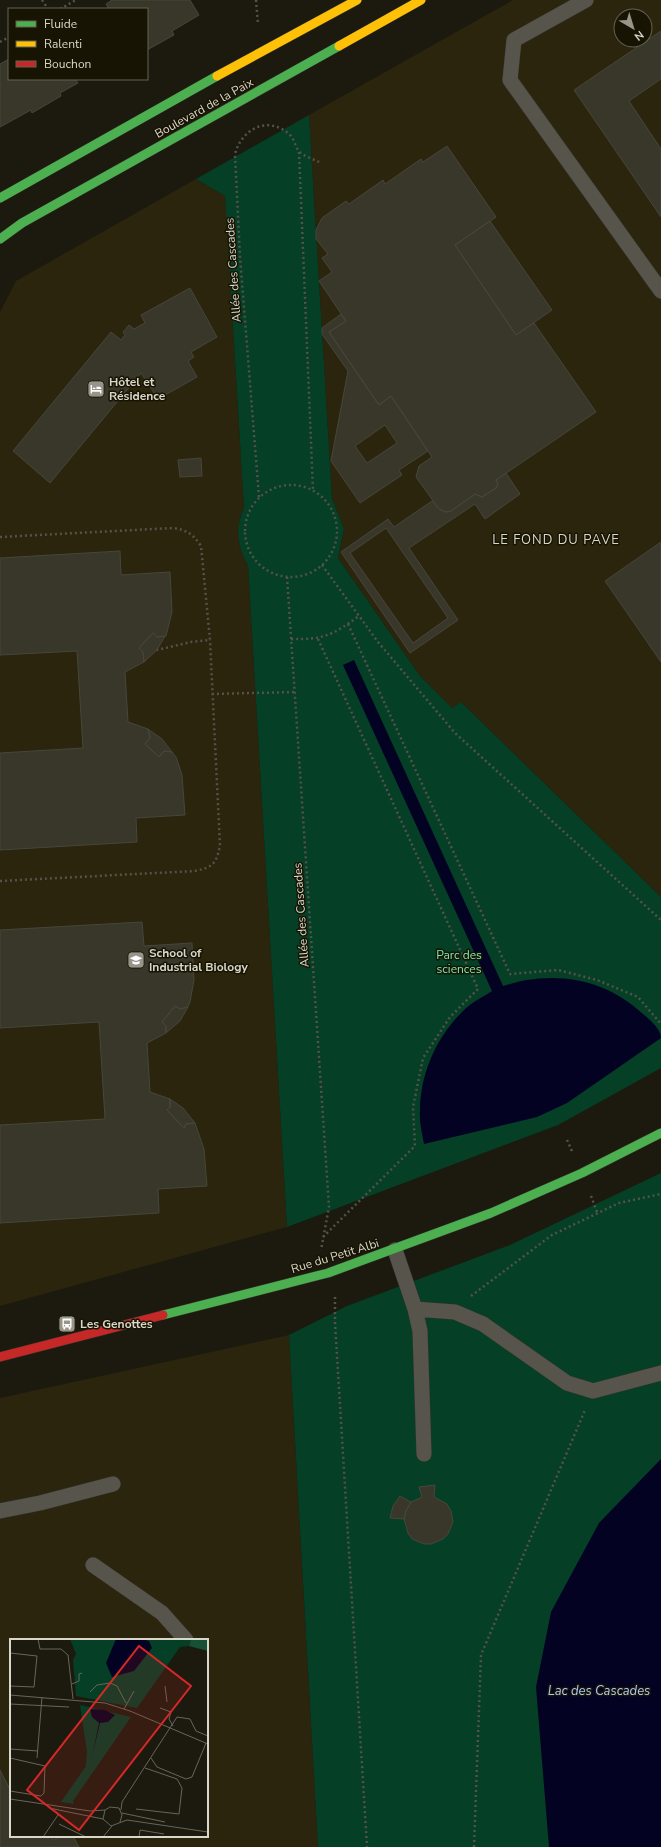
<svg xmlns="http://www.w3.org/2000/svg" width="661" height="1847" viewBox="0 0 661 1847" font-family="'Nunito Sans',sans-serif">
  <style>
    .built { fill: #2a250c; fill-rule: evenodd }
    .green { fill: #043f26 }
    .water { fill: #030223 }
    .building { fill: #393729; stroke: #47463d; fill-rule: evenodd }
    .lines { fill: none; stroke-linecap: round; stroke-linejoin: round }
    .lane-casing { stroke: #34332c; stroke-width: 16 }
    .fast-casing { stroke: #34332c; stroke-width: 10 }
    .slow-casing { stroke: #34332c; stroke-width: 10 }
    .jam-casing { stroke: #34332c; stroke-width: 10 }
    .path { stroke: #54524a; stroke-width: 2.5; stroke-dasharray: 2 3; stroke-linecap: butt }
    .lane { stroke: #56544b; stroke-width: 15 }
    .fast { stroke: #4caf50; stroke-width: 9 }
    .slow { stroke: #ffc107; stroke-width: 9 }
    .jam { stroke: #c62828; stroke-width: 9 }
    .labels { text-anchor: middle; stroke-width: 3; stroke-linejoin: round; paint-order: stroke }
    .street-label { font-size: 12px; fill: #d9d7ca; stroke: #181403 }
    .poi-label { font-size: 12px; font-weight: bold; fill: #d9d7ca; stroke: #181403; text-anchor: start }
    .park-label { font-size: 12px; fill: #7aebb2; stroke: #181403 }
    .neighbourhood-label { font-size: 13px; letter-spacing: 1px; fill: #d9d7ca; stroke: #181403 }
    .water-label { font-size: 13px; font-style: italic; fill: #acc7fc; stroke: #181403 }
    .inset-road { fill: none; stroke: #68665a; stroke-width: 1 }
    .view { fill: #d62828; fill-opacity: 0.15; stroke: #d62828; stroke-width: 2 }
    .inset-edge { fill: none; stroke: #d9d7ca; stroke-width: 2 }
  </style>
  <rect width="100%" height="100%" fill="#1c1a0f"/>
  <path class="built" d="M513,0H661V897L461,702L452,708L420,676L338,558L344,529L332,498L309,115ZM621,16H645V40H621Z
    M196,179L225,196L244,508L240,518L239,544L248,565L287,1227L0,1306V312L16,281Z
    M289,1335L318,1847H0V1398ZM11,1640H207V1836H11Z"/>
  <path class="green" d="M309,115L332,498L344,529L338,558L420,676L452,708L461,702L661,897V1068L558,1125L287,1227L248,565C237,547 235,527 244,508L225,196L196,179Z
    M661,1173V1847H318L289,1335L347,1306L510,1245Z"/>
  <path class="water" d="M354,660L503,986C511,984 519,981 527,980C570,973 611,984 643,1014C649,1019 661,1029 661,1038L567,1103L537,1117L424,1144C422,1133 419,1121 420,1111C420,1073 437,1036 464,1010C472,1002 483,997 492,991L343,665Z
    M661,1459V1847H549L536,1687L551,1612L599,1523Z"/>
  <path class="building" d="M112,0H190L199,15L172,31L174,35L147,50V9H109L106,4Z
    M661,31V79L629,101L661,149V217L574,90Z
    M9,59V79H75L78,83L60,93L61,96L32,113L31,110L0,127V64Z
    M447,146L496,217L455,245L516,335L534,323L596,412L496,480L498,484L496,488L482,497L475,494L451,511L446,512L439,509L416,477L419,466L432,457L391,396L379,405L329,332L346,321L319,281L332,272L322,258L328,254L316,239V230L322,218L346,201L349,204L383,180L385,184L421,159L423,162Z
    M490,221L552,310L516,335L455,245Z
    M190,288L217,337L191,352L194,357L188,361L197,377L158,399L141,373L50,483L13,451L111,332L121,340L125,335L123,332L129,325L134,329L145,323L141,315Z
    M341,314L346,321L329,332L379,405L391,396L428,451L399,470L402,475L360,503L331,461L348,371L322,334V328ZM385,425L397,443L367,463L355,446Z
    M201,458L202,476L180,477L178,460Z
    M506,473L520,494L485,519L475,504L409,548L458,620L410,653L341,552L388,519L394,527L432,501L439,509L446,512L451,511L475,494L482,497L496,488L498,484L496,480ZM386,528L448,618L413,643L350,553Z
    M661,542V662L605,581Z
    M120,551L121,575L170,572L172,612L166,636L157,637L153,633L139,648L143,652L144,662L125,672L128,722L148,729L150,738L145,744L159,757L164,751L172,752L176,757L182,775L185,815L136,818L137,842L0,850V753L83,748L77,651L0,655V558Z
    M153,633L157,637L165,636L157,650L144,662L143,652L139,648Z
    M148,729L162,739L172,752L164,751L159,757L145,744L150,738Z
    M142,922L144,946L192,943L194,980L190,1002L188,1007L180,1009L175,1006L162,1022L166,1026V1033L147,1043L150,1092L170,1099V1107L167,1110L184,1128L186,1124L195,1123L204,1149L207,1186L158,1189L159,1213L0,1223V1125L105,1119L99,1022L0,1028V930Z
    M175,1006L180,1009L188,1007L180,1021L166,1033V1026L162,1022Z
    M170,1099L183,1108L195,1123L186,1124L184,1128L167,1110L170,1107Z
    M435,1485L434,1497L447,1504L451,1511L453,1522L448,1534L443,1539L431,1544H424L412,1539L408,1533L404,1519L406,1511L411,1502L422,1497L419,1487Z
    M400,1496L411,1502L406,1511L404,1519L390,1518L393,1506Z
    M0,1770L11,1791V1836H51L53,1840L61,1836H73L79,1847H0Z"/>
  <g class="lines">
    <g class="lane-casing">
      <path id="lane" d="M586,0L514,40L510,80L661,291
        M395,1250L415,1309L420,1331L424,1454
        M415,1309L455,1312L483,1324L567,1383L593,1391L661,1373
        M0,1511L40,1503L113,1484
        M93,1565L162,1613L186,1640"/>
    </g>
    <g class="fast-casing">
      <path id="fast" d="M0,198L217,76
        M0,239L22,223L339,46
        M163,1315L328,1273L491,1213L582,1173L661,1133"/>
    </g>
    <g class="slow-casing">
      <path id="slow" d="M339,46L421,0
        M217,76L357,0"/>
    </g>
    <g class="jam-casing">
      <path id="jam" d="M0,1357L163,1315"/>
    </g>
    <path class="path" d="M42,0L48,9
      M256,0L258,24
      M60,9L76,0
      M0,42L9,37
      M299,152L313,491
      M245 531a46 46 0 1 1 92 0a46 46 0 1 1-92 0Z
      M259,497L240,257L235,154C242,128 269,115 290,135C295,140 295,147 299,151C303,156 313,159 319,162
      M0,537L173,528C187,530 193,534 201,546L210,640L191,642L157,650
      M322,565L378,642L455,733L661,920
      M287,577L329,1207L321,1250
      M348,624L510,974L558,970L597,980L638,997L661,1024
      M291,639C323,640 333,635 359,616
      M318,639L478,989L450,1017L423,1058L413,1107L415,1146L323,1237
      M212,694L295,692
      M0,881L195,871C213,867 216,864 220,846L210,640
      M567,1140L572,1151
      M591,1196L597,1212
      M471,1296L552,1235L619,1203L661,1194
      M335,1297V1323L367,1847
      M474,1847L481,1655L585,1410"/>
    <use href="#lane" class="lane"/>
    <use href="#fast" class="fast"/>
    <use href="#slow" class="slow"/>
    <use href="#jam" class="jam"/>
  </g>
  <defs>
    <g id="hotel-square" transform="scale(0.9)"><rect x="-9" y="-9" width="18" height="18" rx="4" fill="#979589" stroke="#181403"/><path d="M-6-4.5h1.5V1H6V5H4.5V3h-9V5H-6ZM-4 0a1.8 1.8 0 1 1 3.6 0ZM.5 0V-2.5h3Q6-2.5 6 0Z" fill="#fff"/></g>
    <g id="university-square" transform="scale(0.9)"><rect x="-9" y="-9" width="18" height="18" rx="4" fill="#979589" stroke="#181403"/><path d="M0-5L7-2L0 1L-7-2ZM-4 1L0 2.5L4 1V4Q0 6-4 4Z" fill="#fff"/></g>
    <g id="bus-square" transform="scale(0.9)"><rect x="-9" y="-9" width="18" height="18" rx="4" fill="#979589" stroke="#181403"/><path d="M-5-6H5V4H4V6H2V4H-2V6H-4V4H-5ZM-3.5-4V0h7V-4ZM-3.5 1.2v1.5H-2V1.2ZM2 1.2v1.5H3.5V1.2Z" fill="#fff"/></g>
  </defs>
  <g fill-rule="evenodd">
    <use href="#hotel-square" x="96" y="389"/>
    <use href="#university-square" x="136" y="960"/>
    <use href="#bus-square" x="67" y="1324"/>
  </g>
  <g class="labels">
    <g class="street-label">
      <text transform="translate(204 108) rotate(-29)" y="4">Boulevard de la Paix</text>
      <text transform="translate(233 270) rotate(-94)" y="4">Allée des Cascades</text>
      <text transform="translate(301 915) rotate(-94)" y="4">Allée des Cascades</text>
      <text transform="translate(335 1256) rotate(-17)" y="4">Rue du Petit Albi</text>
    </g>
    <g class="poi-label">
      <text x="109" y="386">Hôtel et<tspan x="109" dy="14">Résidence</tspan></text>
      <text x="149" y="957">School of<tspan x="149" dy="14">Industrial Biology</tspan></text>
      <text x="80" y="1328">Les Genottes</text>
    </g>
    <g class="park-label">
      <text x="459" y="959">Parc des<tspan x="459" dy="14">sciences</tspan></text>
    </g>
    <g class="neighbourhood-label">
      <text x="556" y="544">LE FOND DU PAVE</text>
    </g>
    <g class="water-label">
      <text x="599" y="1695">Lac des Cascades</text>
    </g>
  </g>
  <g transform="translate(10 1639)">
    <rect width="198" height="198" fill="#1c1a0f"/>
    <path d="M60,0H181L179,7L170,8L127,69L66,57L63,21L66,15ZM70,66L121,78L63,162L64,165L51,163L76,127L77,113Z" fill="#043f26"/>
    <path d="M181,0H198V12L179,7Z" fill="#165035"/>
    <path d="M106,0H131L139,2L142,9L124,32L102,38L96,24ZM80,70L95,71L105,76L98,83L90,84L82,118L89,84L82,78Z" fill="#030223"/>
    <path class="inset-road" d="M28,0L30,10H51L58,16L63,60M0,14L27,17L24,48L0,47M62,45L69,42V35L72,34M155,47L157,63M80,53L87,46L100,44L107,47L116,64M0,56L95,64L120,72L198,105M0,65L59,68M150,69L161,73L159,80L163,87M114,70L124,52M0,110L28,112M0,119L35,127L34,154L31,157L0,152M27,119L32,58M141,119L147,128L176,140L182,138L196,104M0,160L80,172L95,171M39,169L93,180M126,170L169,175L172,149L167,140L135,129M111,171L112,163L167,78L180,80L186,92L198,97M112,174L155,183M110,183L112,176L109,169L100,168L95,171L93,180L101,187L117,181L198,193M49,185L76,198M33,198L48,176M93,198L102,187M129,198L130,191L154,195"/>
    <path class="view" d="M129,7L181,47L69,191L17,151Z"/>
    <rect width="198" height="198" class="inset-edge"/>
  </g>
  <rect x="8" y="8" width="140" height="72" fill="#181403" stroke="#656253"/>
  <rect x="16" y="21" width="20" height="6" fill="#4caf50" stroke="#656253"/>
  <text x="44" y="28" font-size="12" fill="#d9d7ca">Fluide</text>
  <rect x="16" y="41" width="20" height="6" fill="#ffc107" stroke="#656253"/>
  <text x="44" y="48" font-size="12" fill="#d9d7ca">Ralenti</text>
  <rect x="16" y="61" width="20" height="6" fill="#c62828" stroke="#656253"/>
  <text x="44" y="68" font-size="12" fill="#d9d7ca">Bouchon</text>
  <g transform="translate(633 28) rotate(142)"><circle r="19" fill="#181403" stroke="#656253"/>
  <path d="M0-3L7 15L0 10L-7 15Z" fill="#979589"/>
  <text y="-6" font-size="11" font-weight="bold" text-anchor="middle" fill="#d9d7ca">N</text>
  </g>
</svg>
